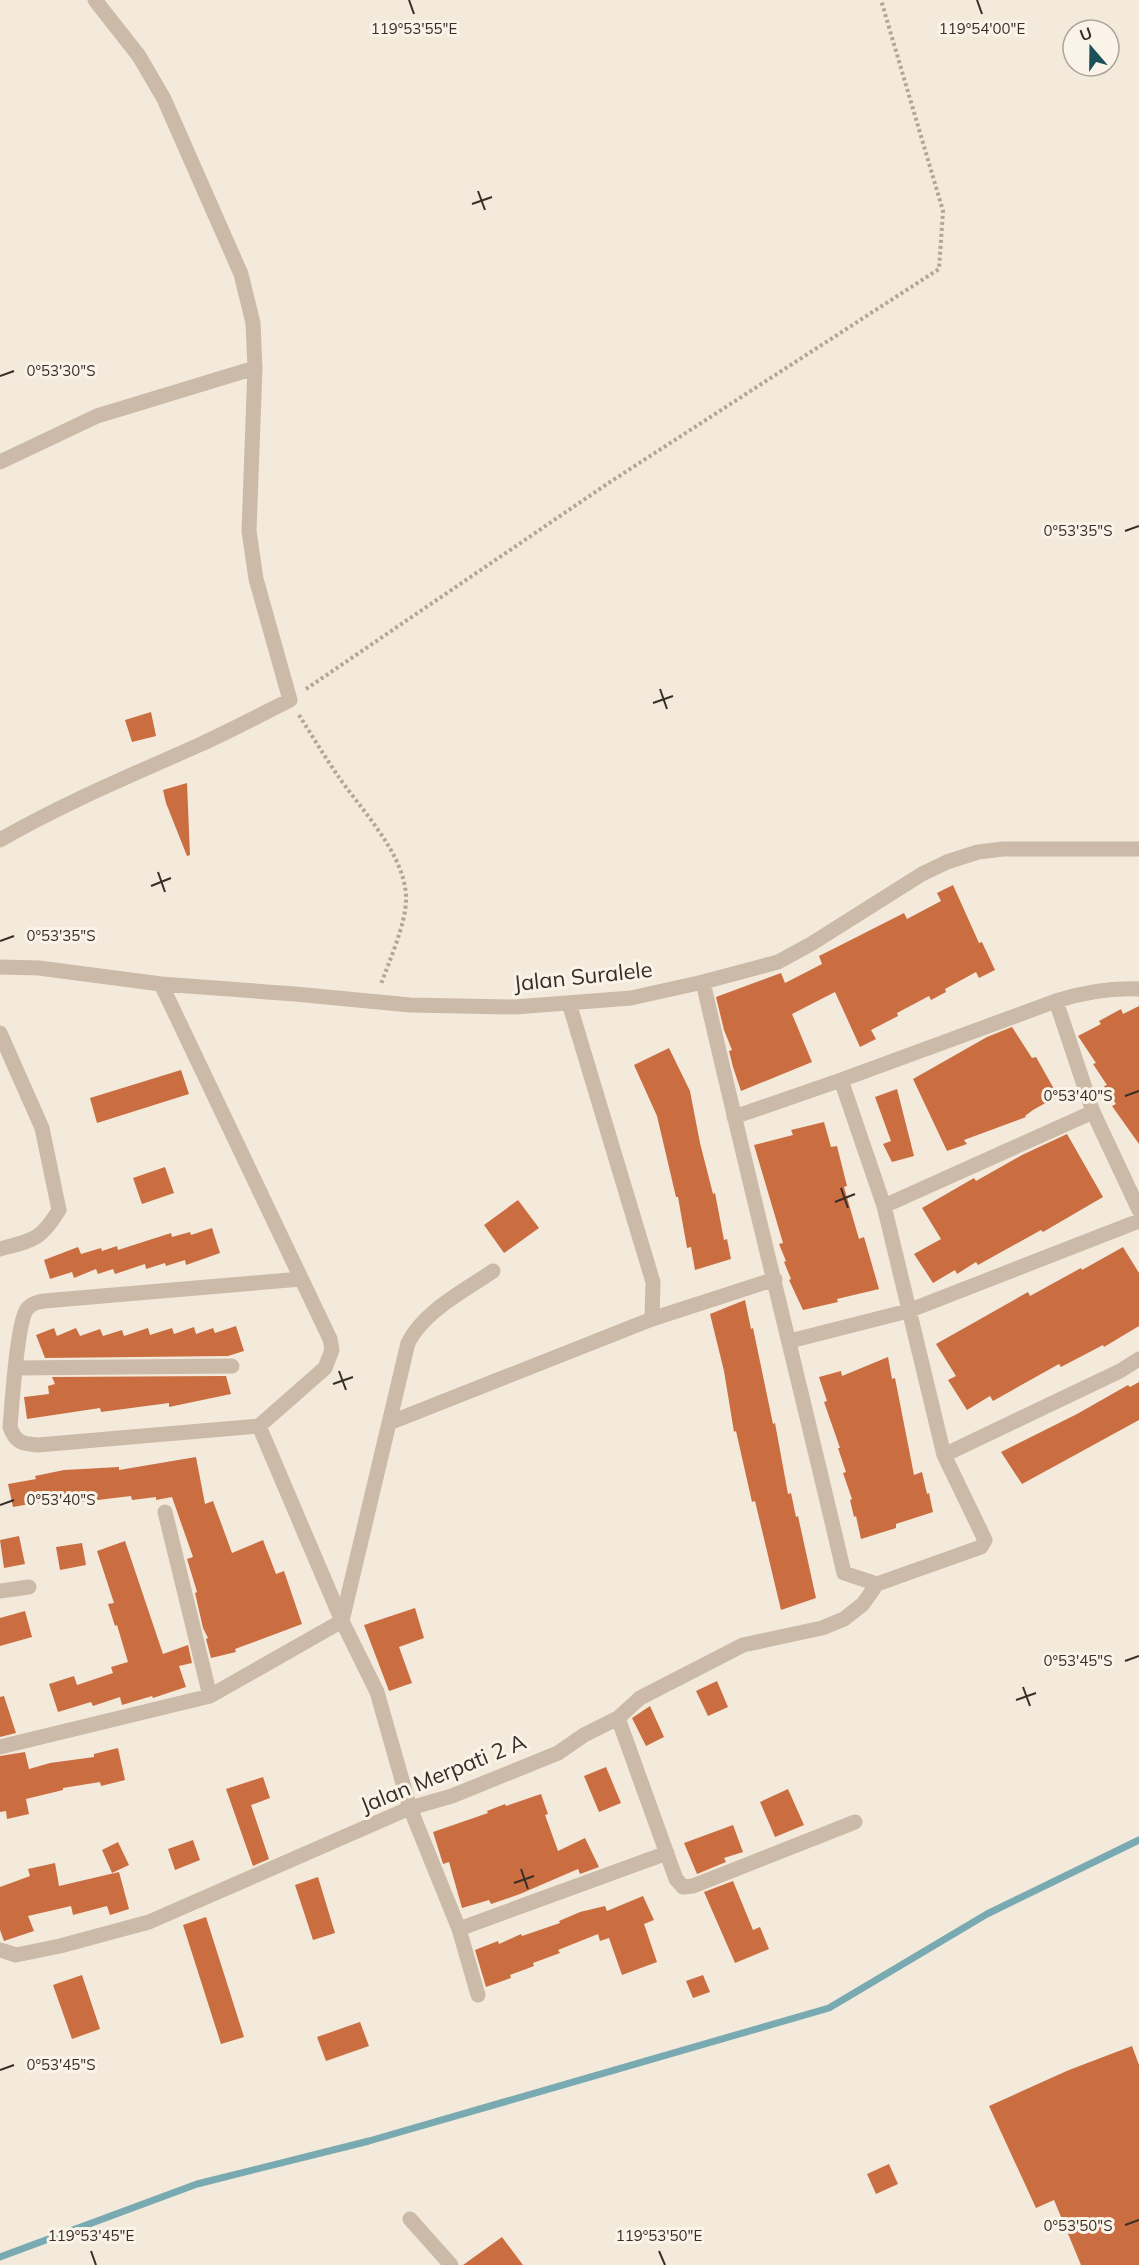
<svg xmlns="http://www.w3.org/2000/svg" width="1139" height="2265" viewBox="0 0 1139 2265" font-family="Mulish,sans-serif">
  <style>
    .lines { fill: none; stroke-linecap: round; stroke-linejoin: round }
    .stream { stroke: #79aab1; stroke-width: 7 }
    .building { fill: #ca6e42 }
    .path { stroke: #b7a591; stroke-width: 4; stroke-dasharray: 3 3; stroke-linecap: butt }
    .minor { stroke: #cbbaa7; stroke-width: 15 }
    .ticks { fill: none; stroke: #372e28; stroke-width: 2 }
    .labels { text-anchor: middle; stroke-width: 6; stroke-linejoin: round; paint-order: stroke }
    .street-label { font-size: 22px; fill: #372e28; stroke: #faf3e8 }
    .ticks-label { font-size: 15px; text-anchor: middle; fill: #372e28; stroke: #faf3e8; stroke-width: 6; stroke-linejoin: round; paint-order: stroke }
  </style>
  <rect width="100%" height="100%" fill="#f3eadb"/>
  <g class="lines">
    <path class="stream" d="M0,2257L197,2184L369,2141L829,2008L987,1914L1139,1840"/>
  </g>
  <path class="building" d="M151,712L156,736L132,742L125,720Z
    M187,783L190,855L187,856L166,803L163,790Z
    M953,885L979,943L982,942L995,970L979,978L976,972L945,989L946,992L931,1000L929,996L897,1013L898,1016L871,1030L876,1039L860,1047L835,992L792,1014L812,1062L741,1091L733,1067L729,1051L732,1050L724,1030L716,997L781,973L785,983L822,964L819,956L835,948L904,913L907,919L941,901L937,893Z
    M1139,1006V1144L1112,1106L1116,1104L1104,1086L1107,1085L1093,1064L1096,1063L1078,1036L1101,1024L1099,1021L1121,1009L1123,1014Z
    M1012,1027L1032,1058L1036,1057L1058,1096L1033,1110L1025,1116L1026,1117L964,1140L967,1144L947,1151L913,1079L987,1037Z
    M669,1048L690,1091L700,1143L713,1194L715,1193L724,1240L727,1239L731,1259L695,1270L691,1247L687,1248L678,1197H676L657,1116L634,1065Z
    M181,1070L189,1094L97,1123L90,1098Z
    M897,1089L914,1156L892,1162L883,1144L891,1141L875,1097Z
    M824,1122L831,1147L837,1146L847,1186L844,1187L859,1239L864,1237L879,1289L837,1299L838,1302L803,1310L789,1280L791,1279L784,1262L786,1261L779,1244L783,1243L754,1145L793,1135L791,1130Z
    M1067,1134L1103,1197L1043,1232L1041,1230L978,1265L976,1262L957,1274L955,1270L933,1283L914,1254L941,1239L922,1208L974,1178L976,1181L1022,1155Z
    M165,1167L174,1193L142,1204L133,1178Z
    M518,1200L539,1228L504,1253L484,1225Z
    M212,1228L220,1253L186,1265L185,1260L166,1266L165,1263L146,1269L145,1264L115,1274L113,1269L98,1274L96,1269L74,1278L72,1272L50,1279L44,1260L78,1247L81,1254L101,1248L102,1251L117,1246L118,1250L171,1233L172,1237L190,1232L191,1235Z
    M1123,1247L1139,1273V1326L1104,1347L1103,1345L1061,1367L1059,1364L993,1401L990,1396L967,1410L948,1380L956,1376L936,1344L1028,1292L1030,1296L1081,1268L1082,1270Z
    M745,1300L751,1329L753,1328L773,1424L775,1423L788,1494L791,1493L796,1517L798,1516L816,1598L781,1610L755,1501L752,1502L736,1431L734,1432L724,1371L710,1314Z
    M236,1326L244,1351L228,1356L45,1358L36,1335L54,1328L57,1336L76,1328L80,1336L100,1329L103,1336L122,1330L124,1336L148,1328L150,1335L172,1328L174,1334L194,1327L196,1334L213,1328L215,1333Z
    M888,1357L892,1379L895,1378L914,1475L922,1472L927,1494L929,1493L933,1512L896,1524V1528L861,1539L856,1516L854,1517L850,1500L852,1499L843,1473L846,1472L838,1448H840L824,1402L827,1401L819,1377L841,1371L842,1376Z
    M226,1376L231,1394L169,1407V1403L101,1412L100,1408L27,1419L24,1397L49,1394L48,1386L55,1384L52,1377Z
    M1139,1382V1420L1022,1484L1001,1452L1077,1414L1128,1385L1130,1387Z
    M196,1457L205,1504L213,1501L232,1553L263,1540L276,1574L284,1571L302,1624L235,1649L236,1652L211,1658L206,1639L208,1638L203,1628L195,1593L197,1592L187,1559L193,1557L172,1497L156,1500V1497L132,1500L131,1496L81,1502V1498L57,1502V1499L13,1507L8,1484L36,1479L35,1476L64,1470L119,1467V1470Z
    M19,1536L25,1564L4,1568L0,1540Z
    M125,1541L163,1654L188,1645L192,1663L179,1666L186,1687L153,1698L152,1696L122,1705L120,1697L93,1706L91,1702L58,1712L49,1684L74,1676L77,1685L113,1673L111,1667L128,1662L117,1625L115,1626L108,1604L114,1603L97,1551Z
    M82,1543L86,1565L60,1570L56,1547Z
    M415,1608L424,1638L399,1647L412,1683L389,1691L364,1625Z
    M25,1611L32,1637L0,1646V1618Z
    M717,1681L728,1707L708,1716L696,1691Z
    M4,1696L16,1733L0,1737V1697Z
    M650,1706L664,1737L646,1746L632,1718Z
    M118,1748L125,1780L101,1786L100,1782L63,1788V1790L26,1799L29,1814L7,1819L6,1811L0,1812V1756L25,1752L29,1769L50,1763L94,1757V1754Z
    M606,1767L621,1803L599,1812L584,1776Z
    M263,1777L270,1798L251,1805L269,1859L253,1866L226,1789Z
    M788,1789L804,1825L775,1837L760,1802Z
    M541,1794L548,1814L545,1815L558,1851L585,1838L599,1867L580,1874L578,1869L520,1894L491,1904L489,1900L462,1908L449,1862L443,1864L433,1832L488,1813L487,1811L505,1804L506,1806Z
    M733,1825L743,1852L724,1858L726,1862L697,1874L684,1843Z
    M193,1840L200,1860L175,1870L168,1849Z
    M118,1842L129,1865L112,1873L102,1850Z
    M55,1863L59,1886L119,1872L129,1909L110,1915L107,1906L73,1915L71,1906L28,1916L34,1931L4,1941L0,1930V1887L30,1876L28,1869Z
    M318,1877L335,1933L313,1940L295,1885Z
    M733,1881L753,1930L760,1927L769,1949L735,1963L704,1892Z
    M643,1896L654,1920L644,1924L657,1962L622,1975L609,1938L600,1941L598,1934L558,1950L560,1953L533,1963L534,1966L510,1975L511,1978L486,1987L475,1950L498,1941L499,1944L521,1934L522,1936L560,1923L559,1921L580,1912L605,1906L607,1911Z
    M206,1917L244,2037L221,2044L183,1925Z
    M82,1975L100,2029L72,2039L53,1985Z
    M703,1975L710,1992L693,1998L686,1981Z
    M360,2022L369,2046L326,2061L317,2037Z
    M1132,2046L1139,2065V2265H1081L1054,2200L1036,2208L989,2106L1069,2070Z
    M889,2164L898,2184L876,2194L867,2174Z
    M502,2237L523,2265H463Z"/>
  <g class="lines">
    <path class="path" d="M306,689L610,482L939,269L943,211L881,0
      M299,715C311,734 323,754 336,773C360,809 407,855 406,900C406,923 389,962 381,984"/>
    <path class="minor" d="M0,462L97,416L255,368
      M0,840C64,803 132,775 199,745C230,731 260,715 290,700L256,579L249,531L255,368L253,323L241,274L164,99L139,56L95,0
      M0,967L39,968L161,984L295,994L410,1005L515,1007L631,998L703,982L778,962L811,944L922,874L947,862L978,852L1003,849H1139
      M703,982C748,1179 798,1376 844,1573L877,1584L981,1547L985,1540L944,1455L884,1206L841,1080
      M161,984L330,1339L332,1350L325,1368L259,1426L342,1621L377,1692L410,1808L459,1929L478,1995
      M1056,1001L1093,1112L1139,1210
      M0,1033L42,1128L59,1210C41,1240 33,1240 0,1249
      M734,1117L841,1080L1056,1001C1084,992 1110,988 1139,989
      M884,1206L1093,1112
      M652,1319L775,1279
      M790,1341L908,1311L1139,1221
      M15,1368L232,1366
      M389,1423L652,1319L653,1282L569,1003
      M259,1426L38,1445C22,1444 15,1442 10,1427C12,1405 17,1322 27,1309C32,1303 38,1302 44,1301L301,1279
      M944,1455L1120,1371L1139,1359
      M165,1512L210,1696
      M0,1591L29,1587
      M618,1718L676,1879L683,1887L693,1886L855,1822
      M0,1747L210,1696L342,1621L408,1343C424,1311 464,1291 493,1271
      M459,1929L667,1853
      M0,1950L16,1955L60,1946L149,1922L410,1808L452,1796L558,1753L584,1735L618,1718L640,1698L743,1645L822,1628L844,1619L863,1604L877,1584
      M410,2219L451,2265"/>
  </g>
  <path class="ticks" d="M409,0L414,14M977,0L982,14M478,191L485,210M472,204L492,197M0,376L14,371M1125,531L1139,526M660,689L667,709M653,703L673,696M158,872L165,892M151,886L171,878M0,941L14,936M1125,1096L1139,1091M841,1188L848,1208M835,1202L855,1194M339,1371L346,1390M333,1384L353,1377M0,1505L14,1500M1125,1661L1139,1656M1023,1687L1030,1706M1016,1700L1036,1693M521,1869L528,1889M514,1883L534,1876M0,2070L14,2065M1125,2225L1139,2220M91,2251L96,2265M659,2251L665,2265"/>
  <g class="labels">
    <g class="street-label">
      <text transform="translate(583 976) rotate(-6)" y="8">Jalan Suralele</text>
      <text transform="translate(443 1773) rotate(-22)" y="8">Jalan Merpati 2 A</text>
    </g>
  </g>
  <g class="ticks-label">
    <text x="982" y="34">119°54'00"E</text>
    <text x="414" y="34">119°53'55"E</text>
    <text x="61" y="376">0°53'30"S</text>
    <text x="1078" y="536">0°53'35"S</text>
    <text x="61" y="941">0°53'35"S</text>
    <text x="1078" y="1101">0°53'40"S</text>
    <text x="61" y="1505">0°53'40"S</text>
    <text x="1078" y="1666">0°53'45"S</text>
    <text x="61" y="2070">0°53'45"S</text>
    <text x="1078" y="2231">0°53'50"S</text>
    <text x="91" y="2241">119°53'45"E</text>
    <text x="659" y="2241">119°53'50"E</text>
  </g>
  <g transform="translate(1091 48) rotate(340)"><circle r="28" fill="#faf3e8" stroke="#aca49b" stroke-width="1.5"/>
  <path d="M0-4.5L10 22L0 15L-10 22Z" fill="#1c515a"/>
  <text y="-9" font-size="16" font-weight="bold" text-anchor="middle" fill="#372e28">U</text>
  </g>
</svg>
